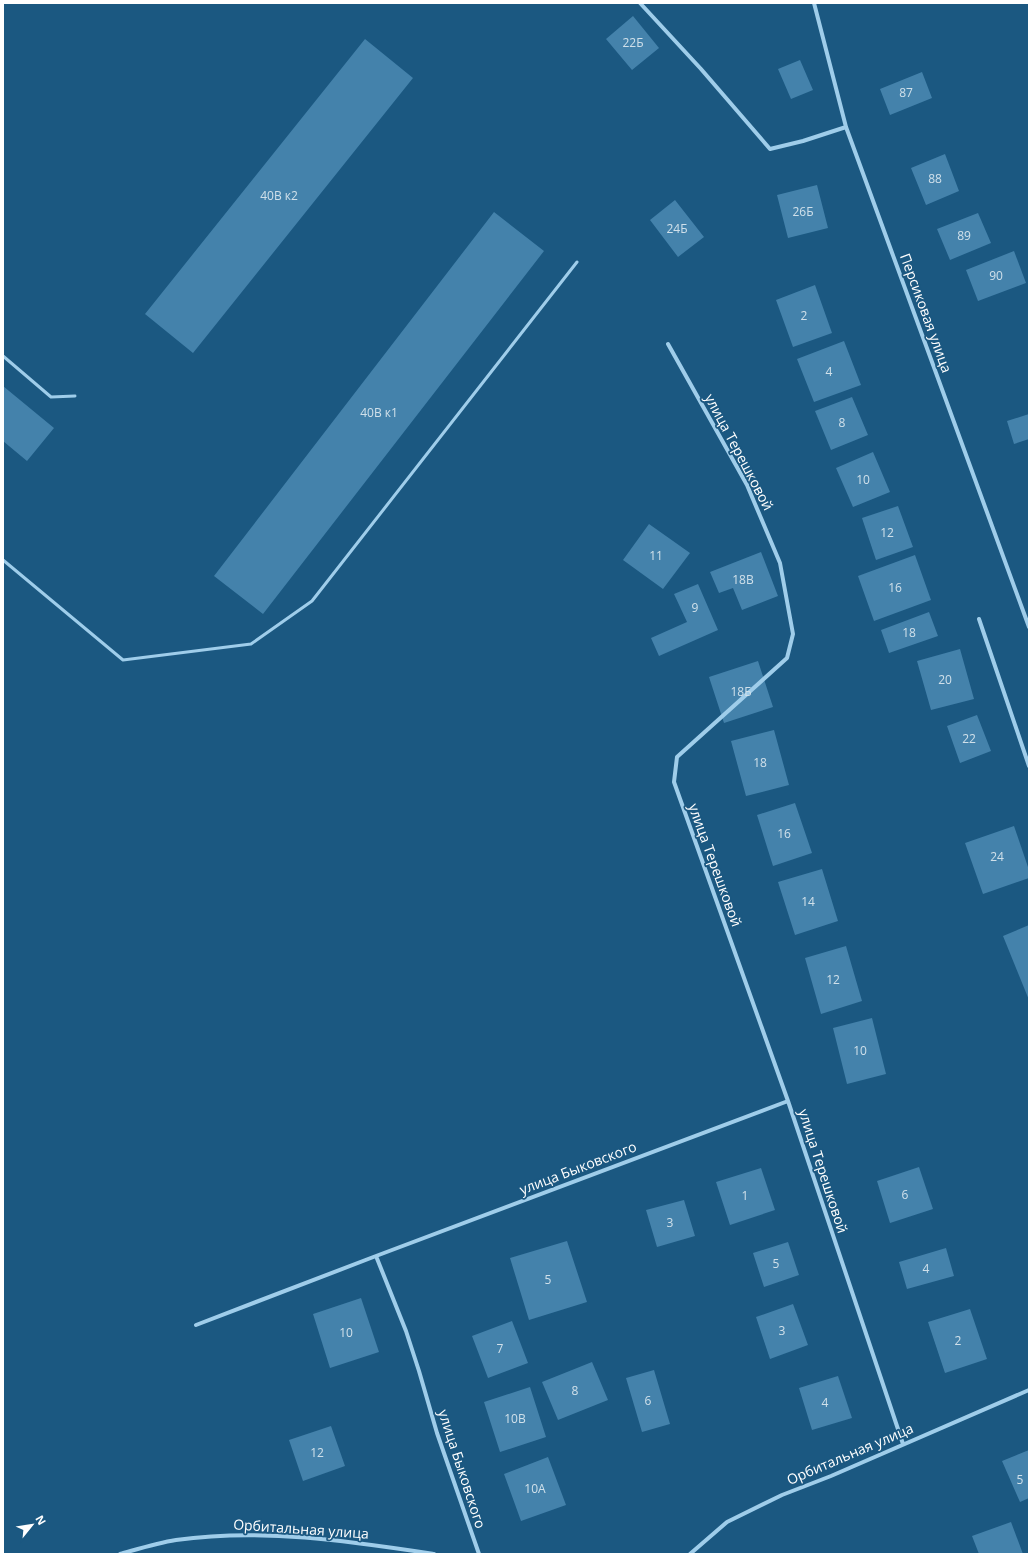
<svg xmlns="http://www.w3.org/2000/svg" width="1032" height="1557" viewBox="0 0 1032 1557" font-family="'Open Sans',sans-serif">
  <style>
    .building { fill: #4482ab }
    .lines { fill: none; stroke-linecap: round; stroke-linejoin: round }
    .lane { stroke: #9fcdea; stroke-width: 3 }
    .street { stroke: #9fcdea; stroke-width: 4 }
    .labels { text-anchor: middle; stroke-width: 3.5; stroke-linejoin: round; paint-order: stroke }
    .number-label { font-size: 12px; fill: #d0e0ea }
    .street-label { font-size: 14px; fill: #fff; stroke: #1b5881 }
  </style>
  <rect width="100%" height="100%" fill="#1b5881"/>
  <path class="building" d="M633,16L659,48L632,70L606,39Z
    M365,39L413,78L193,353L145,314Z
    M800,60L813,90L791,99L778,69Z
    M922,72L932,98L890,115L880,89Z
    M945,154L959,191L926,205L911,168Z
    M817,185L828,228L788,238L777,195Z
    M675,200L704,237L678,257L650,220Z
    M494,212L544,251L263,614L214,576Z
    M978,213L991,243L950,260L937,229Z
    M1014,251L1026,283L978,301L966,270Z
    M815,285L832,333L793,347L776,300Z
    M844,341L861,385L814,402L797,359Z
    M3,386L54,428L27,461L3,441Z
    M852,397L868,435L831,450L815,411Z
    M1029,414V439L1014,444L1007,421Z
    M873,452L890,492L853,507L836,468Z
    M898,506L913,547L876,560L862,518Z
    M649,524L690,553L663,589L623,560Z
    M761,552L778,596L742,610L733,588L719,593L710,572Z
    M915,555L931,600L874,621L858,576Z
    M698,584L718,630L659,656L651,638L687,622L674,594Z
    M929,612L938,636L889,653L881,630Z
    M960,649L974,699L931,710L917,661Z
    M758,661L773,707L724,723L709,677Z
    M977,715L991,751L960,763L947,726Z
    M774,730L789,785L746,796L731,741Z
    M795,803L812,853L773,866L757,815Z
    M1014,826L1029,870V878L983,894L965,843Z
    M822,869L838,921L795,935L778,882Z
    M1029,925V1000L1003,936Z
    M846,946L862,1001L821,1014L805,958Z
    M872,1018L886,1074L847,1084L833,1028Z
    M919,1167L933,1209L890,1223L877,1181Z
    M761,1168L775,1210L730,1225L716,1182Z
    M684,1200L695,1236L657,1247L646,1210Z
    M567,1241L587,1302L529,1320L510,1258Z
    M788,1242L799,1275L764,1287L753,1253Z
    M946,1248L954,1276L907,1289L899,1262Z
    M361,1298L379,1352L330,1368L313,1314Z
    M793,1304L808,1345L770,1359L756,1317Z
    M970,1309L987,1359L945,1373L928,1322Z
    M512,1321L528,1363L488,1378L472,1336Z
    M592,1362L608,1400L558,1420L542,1382Z
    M654,1370L670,1424L642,1432L626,1378Z
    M838,1376L852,1418L812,1430L799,1388Z
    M530,1387L546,1437L500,1452L484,1402Z
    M331,1426L345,1466L303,1481L289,1440Z
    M1029,1450V1498L1020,1502L1002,1461Z
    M548,1457L566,1505L521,1521L504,1474Z
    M1011,1522L1023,1554H979L972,1536Z"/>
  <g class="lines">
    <path class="lane" d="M3,356L51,397L75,396
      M3,560L123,660L251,644L312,601L577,262"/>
    <path class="street" d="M640,3L701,69L770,149L803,141L846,127
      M814,3L846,127L1029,627
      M668,344L747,485L780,563L793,634L787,658L677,757L674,782L788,1101L903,1444
      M979,619L1029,766
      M376,1256L406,1331L419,1371L437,1433L479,1554
      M196,1325L376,1256L788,1101
      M120,1554C138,1549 157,1543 176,1540C263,1528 348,1541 434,1554
      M690,1554L727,1522L782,1495L831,1476L1029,1390"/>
  </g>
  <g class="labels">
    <g class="number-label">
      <text x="633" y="47">22Б</text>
      <text x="906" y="97">87</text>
      <text x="935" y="183">88</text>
      <text x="279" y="200">40В к2</text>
      <text x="803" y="216">26Б</text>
      <text x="677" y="233">24Б</text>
      <text x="964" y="240">89</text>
      <text x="996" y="280">90</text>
      <text x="804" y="320">2</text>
      <text x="829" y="376">4</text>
      <text x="379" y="417">40В к1</text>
      <text x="842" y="427">8</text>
      <text x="863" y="484">10</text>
      <text x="887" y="537">12</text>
      <text x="656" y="560">11</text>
      <text x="743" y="584">18В</text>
      <text x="895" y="592">16</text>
      <text x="695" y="612">9</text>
      <text x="909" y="637">18</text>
      <text x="945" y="684">20</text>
      <text x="741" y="696">18Б</text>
      <text x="969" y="743">22</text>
      <text x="760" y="767">18</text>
      <text x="784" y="838">16</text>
      <text x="997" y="861">24</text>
      <text x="808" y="906">14</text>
      <text x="833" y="984">12</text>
      <text x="860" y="1055">10</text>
      <text x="905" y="1199">6</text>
      <text x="745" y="1200">1</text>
      <text x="670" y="1227">3</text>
      <text x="776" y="1268">5</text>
      <text x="926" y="1273">4</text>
      <text x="548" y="1284">5</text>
      <text x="782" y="1335">3</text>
      <text x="346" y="1337">10</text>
      <text x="958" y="1345">2</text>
      <text x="500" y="1353">7</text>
      <text x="575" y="1395">8</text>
      <text x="648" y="1405">6</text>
      <text x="825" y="1407">4</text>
      <text x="515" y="1423">10В</text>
      <text x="317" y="1457">12</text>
      <text x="1020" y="1484">5</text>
      <text x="535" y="1493">10А</text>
    </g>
    <g class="street-label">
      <text transform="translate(926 313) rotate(70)" y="5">Персиковая улица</text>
      <text transform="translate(739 452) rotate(62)" y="5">улица Терешковой</text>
      <text transform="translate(715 865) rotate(70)" y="5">улица Терешковой</text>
      <text transform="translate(578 1168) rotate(-21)" y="5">улица Быковского</text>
      <text transform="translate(823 1171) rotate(72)" y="5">улица Терешковой</text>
      <text transform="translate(850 1454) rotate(-23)" y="5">Орбитальная улица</text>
      <text transform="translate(462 1469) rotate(72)" y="5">улица Быковского</text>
      <text transform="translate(301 1529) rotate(4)" y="5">Орбитальная улица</text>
    </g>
  </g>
  <rect width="1032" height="1557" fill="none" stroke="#ffffff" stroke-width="8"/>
  <g transform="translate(32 1525) rotate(60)" stroke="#1b5881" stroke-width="3" paint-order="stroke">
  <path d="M0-3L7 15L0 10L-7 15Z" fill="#ffffff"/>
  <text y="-6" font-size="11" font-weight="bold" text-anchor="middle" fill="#ffffff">N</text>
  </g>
</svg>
